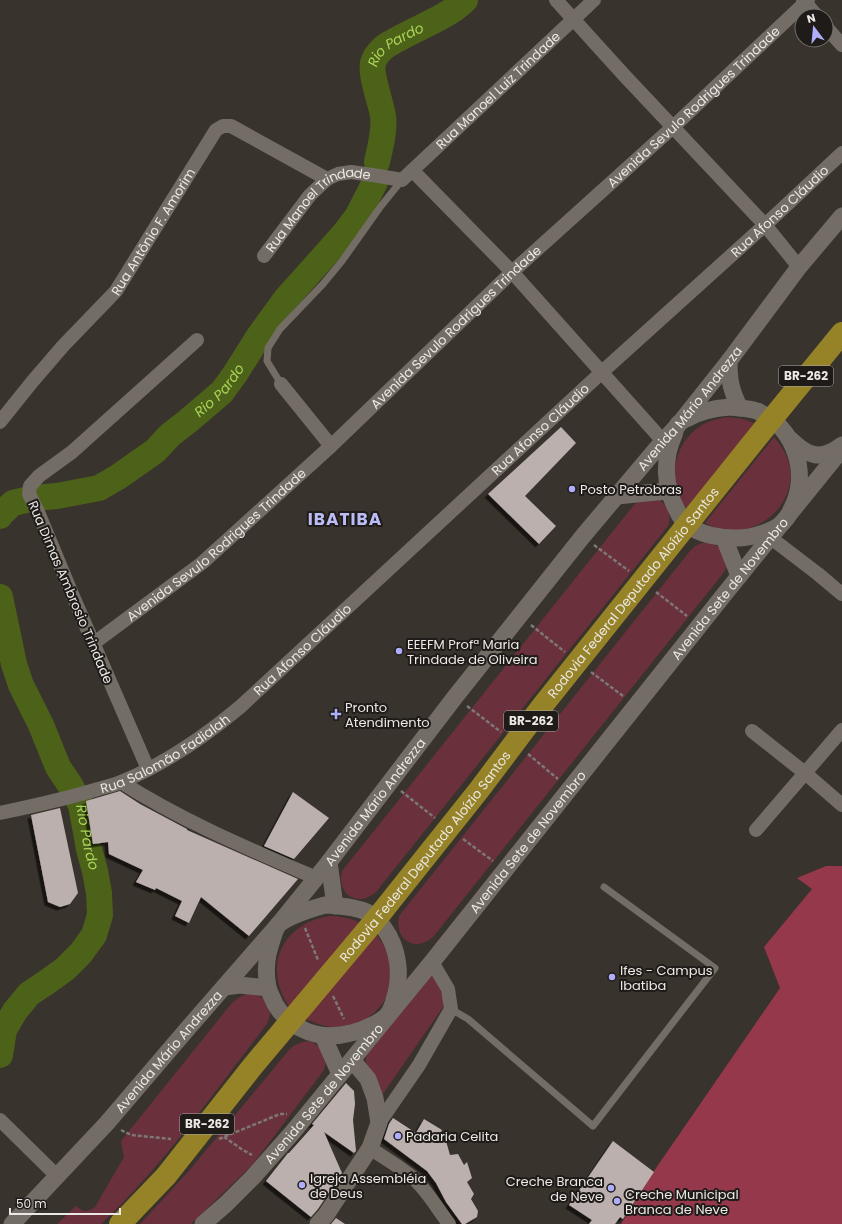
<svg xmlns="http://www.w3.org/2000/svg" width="842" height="1224" viewBox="0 0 842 1224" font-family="Poppins,sans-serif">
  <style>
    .green { fill: #6a303b }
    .forest { fill: #95384c }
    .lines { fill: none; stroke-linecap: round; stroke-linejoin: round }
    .river { stroke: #4c6219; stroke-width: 26 }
    .building { fill: #bbb0ad; filter: url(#shadow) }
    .path { stroke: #7d7873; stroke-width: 2.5; stroke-dasharray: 4 2; stroke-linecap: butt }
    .service { stroke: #736d66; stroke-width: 7 }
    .minor { stroke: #736d66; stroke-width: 14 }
    .tertiary { stroke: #736d66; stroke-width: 17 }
    .trunk { stroke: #968227; stroke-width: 22 }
    .poi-dot { fill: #afaefa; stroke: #1e1b18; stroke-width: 1.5 }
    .labels { text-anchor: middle; stroke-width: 4; stroke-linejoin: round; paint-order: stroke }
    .shield { fill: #1e1b18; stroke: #aeaaa8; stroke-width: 1 }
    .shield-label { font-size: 12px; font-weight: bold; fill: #ece8e5 }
    .street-label { font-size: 13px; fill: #ece8e5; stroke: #1e1b18 }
    .poi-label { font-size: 13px; fill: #ece8e5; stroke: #1e1b18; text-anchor: start }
    .water-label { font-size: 14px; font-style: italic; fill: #abd358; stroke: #1e1b18 }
    .district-label { font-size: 17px; font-weight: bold; letter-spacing: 1px; fill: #bbbcf5; stroke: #1e1b18 }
  </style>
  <defs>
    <filter id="shadow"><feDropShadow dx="-3.5" dy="3.5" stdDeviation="0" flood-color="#0009"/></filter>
  </defs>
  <rect width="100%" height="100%" fill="#39332d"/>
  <path class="green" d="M728,417L743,419L757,424L687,509C685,505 681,501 679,496C669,472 677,442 699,427C707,421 717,419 728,417Z
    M774,437C780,444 785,451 788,460C801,502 759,539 719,529C714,528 710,525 705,523Z
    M660,500C669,508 672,515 668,526L376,892C358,908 336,895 342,871L633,506L638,501Z
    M702,543C720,542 730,553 725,571L433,937C415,953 394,940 399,916L690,551L695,546Z
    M329,916C341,916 350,918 361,923L290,1008C262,968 281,924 329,916Z
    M376,934L383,944L389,955L391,967L389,991L383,1003L375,1012L365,1020L342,1028L330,1027L318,1024L306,1019Z
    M430,971C439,985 444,991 443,1007L383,1094C375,1084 365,1073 366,1059C366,1055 368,1050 370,1046Z
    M251,993C269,998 274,1007 267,1024C214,1092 164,1165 101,1224H57L76,1206C84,1212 86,1213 95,1207L124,1157L121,1141L231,1004C237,998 242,995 251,993Z
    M309,1041C323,1046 328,1056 324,1070L253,1164L191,1224H140L188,1172L289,1050C295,1044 300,1042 309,1041Z"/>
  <path class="forest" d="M826,866H842V1224H621L654,1171L780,988L764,947L812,889L797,878Z"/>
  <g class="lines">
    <g class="river">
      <path id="s1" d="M377,162C380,148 385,131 383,116C381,103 370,74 373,63C375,55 384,46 391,43C415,28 444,20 465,0"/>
      <path id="s2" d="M0,516L1,514L13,503L34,498L57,496L99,488L118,477L155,451L170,435L188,421L222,392L235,374L259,336L285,300L344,234L357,217L375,182"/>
      <path id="s3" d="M0,597L14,664L21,685L41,725L58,767L70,785L81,805L89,849L95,871L99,893L100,915L94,935L81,953L65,969L47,982L29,994L15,1011L4,1030L0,1055"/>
    </g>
  </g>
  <path class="building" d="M561,427L576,443L525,496L556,526L539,544L488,494Z
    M120,791L140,804L187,829V830L298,879L249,936L201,897L189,923L175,916L182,901L156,888L155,890L136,882L143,870L109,854L108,842L93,844L86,801Z
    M293,792L329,818L294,859L264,846Z
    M60,808L78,893L70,904L60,907L48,902L31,815Z
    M346,1083L354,1091L355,1104L353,1120L356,1151L354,1153L324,1132L342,1173L318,1209L311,1217L266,1181L288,1153H289L314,1125L312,1124Z
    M393,1118L416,1133L424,1119L442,1130L436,1142L446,1141L450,1155L458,1154L464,1165L467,1162L472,1178L467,1182L474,1194L471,1199L478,1211L477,1217L465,1224H462L446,1202L436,1183L427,1171L384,1139L389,1124Z
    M613,1141L654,1172L623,1219L620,1217L615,1224H589L592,1220L569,1205Z
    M336,1218L345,1224H331Z"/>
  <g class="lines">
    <path class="path" d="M594,545L629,571
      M656,592L687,616
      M531,625L565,652
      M591,672L623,696
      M467,706L501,732
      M528,754L558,779
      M401,791L435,818
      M463,839L493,861
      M305,928L318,960
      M333,996L344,1019
      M121,1130L131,1135L171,1139
      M224,1137L243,1150L252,1155
      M219,1139L280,1114H287"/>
    <path class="service" d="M281,384L267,361L268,348L280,329L323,284L342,261L381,206L402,180
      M451,1009L468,1019L593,1126L715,968L604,887"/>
    <g class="minor">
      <path d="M556,0L623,74L765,225L799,267"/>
      <path d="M803,0L817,16"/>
      <path d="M826,27L842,45"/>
      <path d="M413,171L512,272L663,441"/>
      <path id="s4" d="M264,256L310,195L327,179L338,174L351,172L379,176L402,180L594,0"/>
      <path d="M281,384L331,446"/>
      <path id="s5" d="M0,422L32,382L63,346L116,291L216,130L223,126H231L327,179"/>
      <path d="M771,538L818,574L842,594"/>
      <path id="s6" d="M94,643L202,563L331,446L512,272L673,127L808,0"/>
      <path d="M752,731L805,773L842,805"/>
      <path d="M148,769L72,594L38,512L29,494L30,486L39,476L72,452L197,340"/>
      <path d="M121,782C182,821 249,849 316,878"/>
      <path id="s7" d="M0,813C33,806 66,799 98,789C106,787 114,785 121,782C165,764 204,737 240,707L602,372L765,225L842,153"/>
      <path d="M756,830L842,730"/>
      <path d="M0,1120L57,1176"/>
      <path d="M379,1123L419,1065L451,1009L448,989L432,962"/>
      <path d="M370,1148C384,1158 399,1166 412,1177C427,1190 437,1208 449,1224"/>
    </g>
    <g class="tertiary">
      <path d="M729,361C729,380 731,391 740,408"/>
      <path d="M730,407C738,408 748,408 757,411C794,426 810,473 792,508C790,511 789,516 786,519C777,531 751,538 737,538C721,538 700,535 688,525C683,521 679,515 677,510C664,487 663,459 674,435C675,432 676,426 678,424C680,422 684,420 686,419C700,411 714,408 730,407Z"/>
      <path d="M790,439C808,457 821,461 842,445"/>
      <path d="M617,496L646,493L668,491"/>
      <path d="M724,538L739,576"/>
      <path d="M329,862L335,906"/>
      <path d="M325,905C341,906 363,907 377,918C380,921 382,925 384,928C399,949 402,976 394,1000C393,1004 391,1010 388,1014C382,1022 361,1031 351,1033C321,1041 291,1031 275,1004C273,999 269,992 268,987C266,977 266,964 268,954C270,947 274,931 278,925C279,923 283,922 285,920C298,913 310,909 325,905Z"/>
      <path d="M225,987L239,985L268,988"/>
      <path d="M323,1036L340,1074"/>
      <path id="s8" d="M12,1224L107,1123L189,1027L278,925L329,862L455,697L583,536L663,441L679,424L729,361L799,267L842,216"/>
      <path id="s9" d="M203,1224L226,1204L253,1177L292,1133L432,962L723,596L842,449"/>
      <path d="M318,1224L326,1215L370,1148L379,1123L375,1098L368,1079L352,1060"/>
    </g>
    <path class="trunk" id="s10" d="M120,1224L166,1176L252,1067L377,918L479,790L543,705L642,581L674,541L771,420L842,333"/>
  </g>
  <g class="poi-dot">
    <circle cx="572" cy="489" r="4"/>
    <circle cx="399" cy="651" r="4"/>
    <path d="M334 708h4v4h4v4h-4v4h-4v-4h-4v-4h4z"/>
    <circle cx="612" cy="977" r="4"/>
    <circle cx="398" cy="1136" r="4"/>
    <circle cx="302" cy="1185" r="4"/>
    <circle cx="611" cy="1188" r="4"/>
    <circle cx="617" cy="1201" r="4"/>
  </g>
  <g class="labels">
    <g class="shield">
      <rect x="779" y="366" width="54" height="20" rx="3"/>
      <rect x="504" y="711" width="54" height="20" rx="3"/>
      <rect x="180" y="1114" width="54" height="20" rx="3"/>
    </g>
    <g class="shield-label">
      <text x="806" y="380">BR-262</text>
      <text x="531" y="725">BR-262</text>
      <text x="207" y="1128">BR-262</text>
    </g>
    <g class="street-label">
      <text dy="5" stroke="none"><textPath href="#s4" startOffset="308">Rua Manoel Luiz Trindade</textPath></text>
      <text dy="5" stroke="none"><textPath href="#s6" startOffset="805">Avenida Sevulo Rodrigues Trindade</textPath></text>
      <text dy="5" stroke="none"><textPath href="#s7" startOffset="999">Rua Afonso Cláudio</textPath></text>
      <text dy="5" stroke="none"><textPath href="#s4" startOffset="76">Rua Manoel Trindade</textPath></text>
      <text dy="5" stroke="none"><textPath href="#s5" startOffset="245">Rua Antônio F. Amorim</textPath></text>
      <text dy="5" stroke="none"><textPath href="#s6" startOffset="481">Avenida Sevulo Rodrigues Trindade</textPath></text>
      <text dy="5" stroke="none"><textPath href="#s8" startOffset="1061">Avenida Mário Andrezza</textPath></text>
      <text dy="5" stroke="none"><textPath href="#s7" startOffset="675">Rua Afonso Cláudio</textPath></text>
      <text dy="5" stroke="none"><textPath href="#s6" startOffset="157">Avenida Sevulo Rodrigues Trindade</textPath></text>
      <text dy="5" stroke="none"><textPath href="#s9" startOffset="826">Avenida Sete de Novembro</textPath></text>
      <text transform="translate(71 592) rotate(67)" y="5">Rua Dimas Ambrosio Trindade</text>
      <text dy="5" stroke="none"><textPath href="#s10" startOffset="814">Rodovia Federal Deputado Aloízio Santos</textPath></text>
      <text dy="5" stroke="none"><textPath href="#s7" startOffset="351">Rua Afonso Cláudio</textPath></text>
      <text dy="5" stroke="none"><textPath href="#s7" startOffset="177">Rua Salomão Fadialah</textPath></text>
      <text dy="5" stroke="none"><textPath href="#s8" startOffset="557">Avenida Mário Andrezza</textPath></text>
      <text dy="5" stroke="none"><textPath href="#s9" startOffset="502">Avenida Sete de Novembro</textPath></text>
      <text dy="5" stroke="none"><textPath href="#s10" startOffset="478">Rodovia Federal Deputado Aloízio Santos</textPath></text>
      <text dy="5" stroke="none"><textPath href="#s8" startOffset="233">Avenida Mário Andrezza</textPath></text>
      <text dy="5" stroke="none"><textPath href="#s9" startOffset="178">Avenida Sete de Novembro</textPath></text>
    </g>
    <g class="poi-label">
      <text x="580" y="494">Posto Petrobras</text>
      <text x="407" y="649">EEEFM Profª Maria<tspan x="407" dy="15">Trindade de Oliveira</tspan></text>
      <text x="345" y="712">Pronto<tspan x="345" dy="15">Atendimento</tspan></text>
      <text x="620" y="975">Ifes - Campus<tspan x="620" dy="15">Ibatiba</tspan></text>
      <text x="406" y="1141">Padaria Celita</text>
      <text x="310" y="1183">Igreja Assembléia<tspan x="310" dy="15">de Deus</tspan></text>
      <text x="603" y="1186" text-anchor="end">Creche Branca<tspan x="603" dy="15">de Neve</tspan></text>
      <text x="625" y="1199">Creche Municipal<tspan x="625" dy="15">Branca de Neve</tspan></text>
    </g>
    <g class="water-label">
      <text dy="5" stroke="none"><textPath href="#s1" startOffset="131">Rio Pardo</textPath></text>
      <text dy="5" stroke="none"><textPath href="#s2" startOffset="262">Rio Pardo</textPath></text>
      <text dy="5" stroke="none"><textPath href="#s3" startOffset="258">Rio Pardo</textPath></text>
    </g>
    <g class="district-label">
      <text x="345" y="525">IBATIBA</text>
    </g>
  </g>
  <g transform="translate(814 28) rotate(344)"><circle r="19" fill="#1e1b18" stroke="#706d6a"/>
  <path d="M0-3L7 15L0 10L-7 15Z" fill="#afaefa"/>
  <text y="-6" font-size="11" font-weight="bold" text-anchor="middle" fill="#ece8e5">N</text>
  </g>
  <path d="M10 1208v6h110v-6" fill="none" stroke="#ece8e5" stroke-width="2"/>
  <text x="16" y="1208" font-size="12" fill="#ece8e5" stroke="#1e1b18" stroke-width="3" paint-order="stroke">50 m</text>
</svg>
